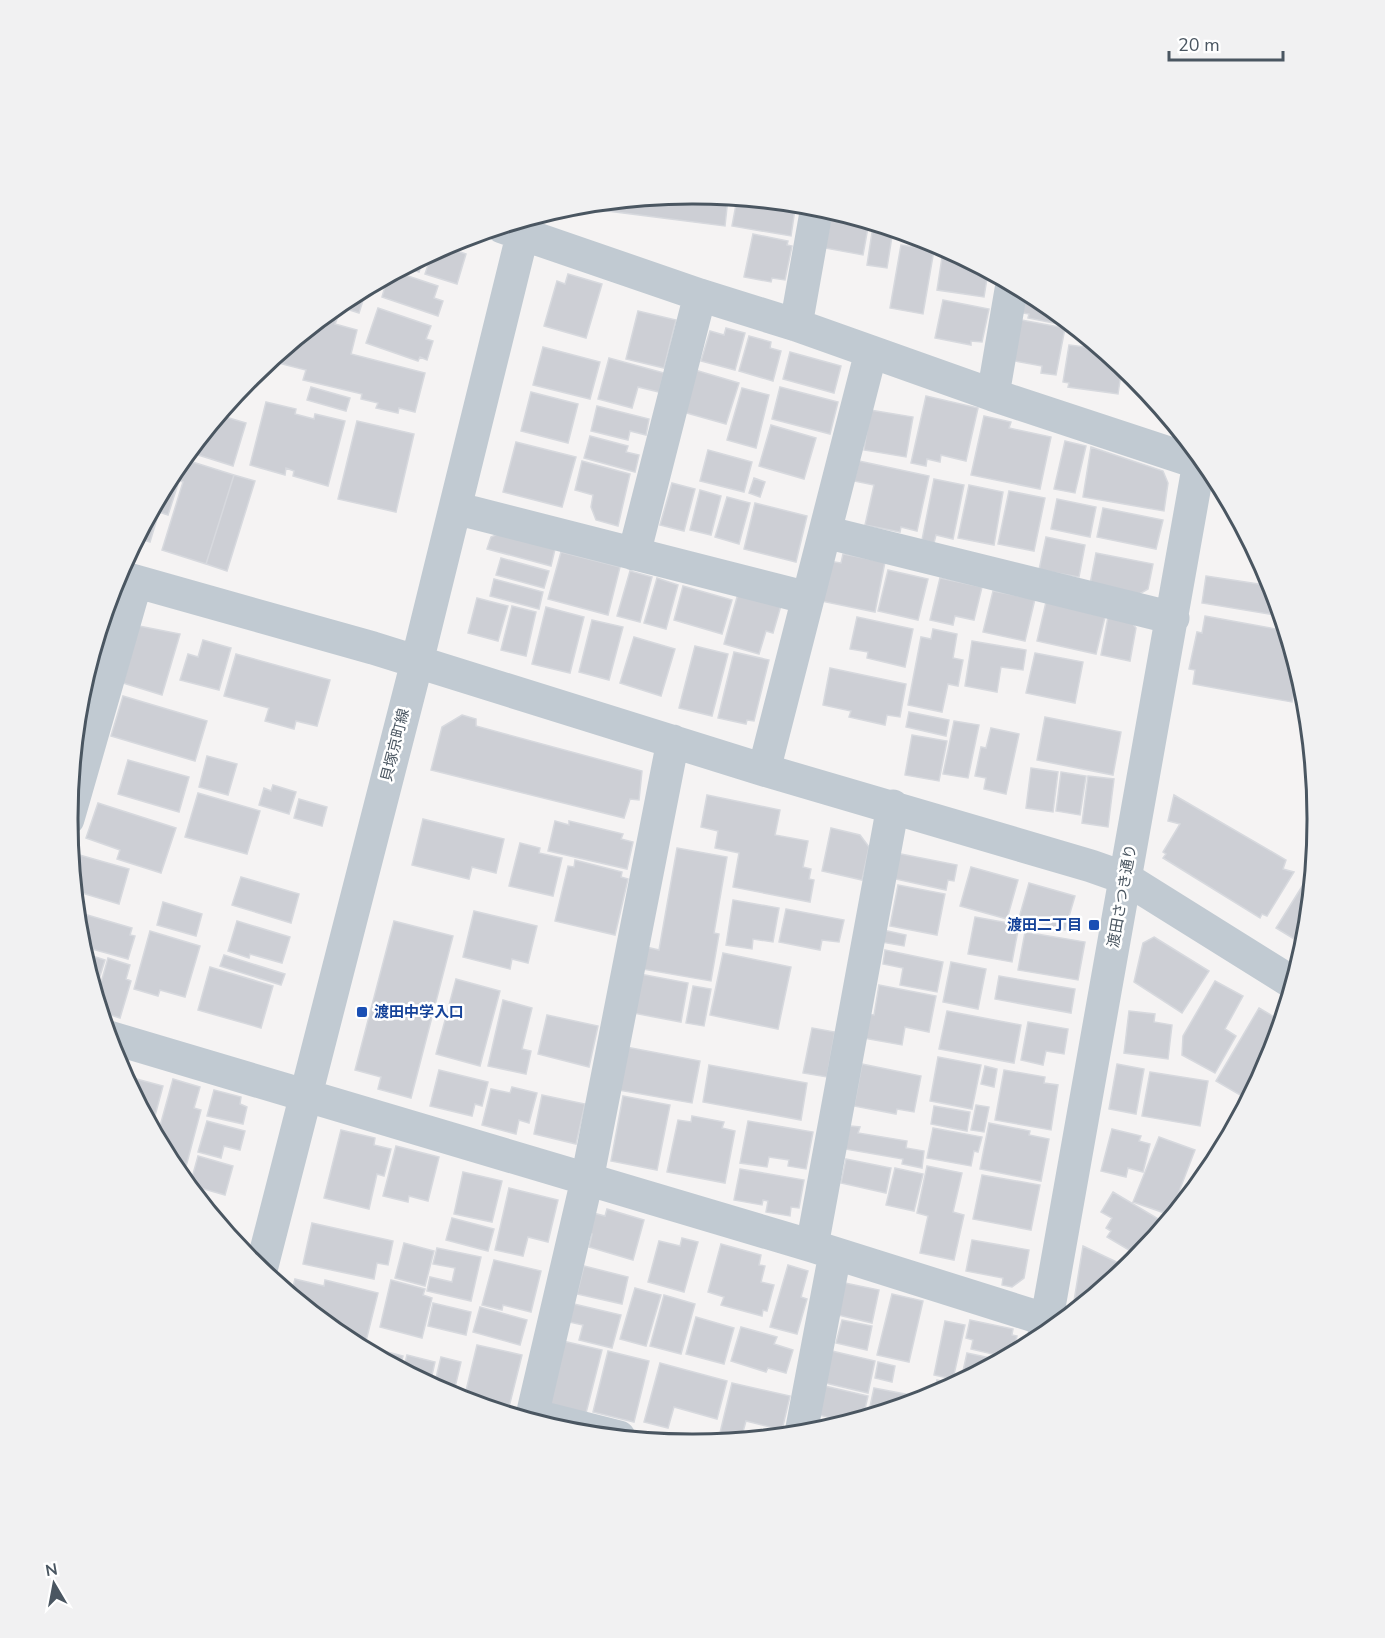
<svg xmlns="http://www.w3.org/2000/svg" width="1385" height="1638" viewBox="0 0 1385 1638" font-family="'Nunito Sans','Noto Sans JP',sans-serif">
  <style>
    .building { fill: #cdcfd5; stroke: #d7d9de; stroke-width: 1.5 }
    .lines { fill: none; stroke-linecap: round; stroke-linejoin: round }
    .minor { stroke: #c1cad2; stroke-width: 33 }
    .transit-dot { fill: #1a4fb4; stroke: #fff; stroke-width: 2 }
    .labels { text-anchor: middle; stroke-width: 5; stroke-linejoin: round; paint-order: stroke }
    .street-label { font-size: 15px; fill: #4a5661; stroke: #fff }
    .transit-label { font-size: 15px; font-weight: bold; fill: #164399; stroke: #fff; text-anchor: end }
    .rim { fill: none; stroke: #4a5661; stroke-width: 3 }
  </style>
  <rect width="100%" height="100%" fill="#f5f3f3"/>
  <path class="building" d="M693,194L728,198L725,226L600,210L601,203Z
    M737,199L795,209L791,236L732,226Z
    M832,213L869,222L863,255L825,248Z
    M873,226L893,230L887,268L867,265Z
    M753,234L788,241L787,245L792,246L785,280L772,278L771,282L744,277Z
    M461,239L457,251L466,254L457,284L425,274L432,253Z
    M901,245L934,250L923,314L890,308Z
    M943,251L951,252L988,272L984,297L937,290Z
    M424,257L419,272L405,267Z
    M396,272L438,286L434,298L443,301L438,316L382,297L388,276Z
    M568,274L602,284L586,338L544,326L557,281L565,284Z
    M367,288L359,313L337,306L346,299Z
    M1021,289L1040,300L1069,323L1068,326L1028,318L1029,314L1017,312Z
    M943,300L989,309L982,342L971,341V345L935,338Z
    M378,308L431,326L426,339L433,341L427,360L420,357L418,361L366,343Z
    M638,311L676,320L664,368L626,359Z
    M325,316L337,319L335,324L357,330L351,354L425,373L415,412L399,408L398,413L376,408L378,403L361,399L362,394L303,380L306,370L270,361Z
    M1016,319L1065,328L1056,375L1041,373L1042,366L1015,361Z
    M726,328L745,333L735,370L701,361L710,331L724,335Z
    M749,336L771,342L770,348L781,351L773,381L739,371Z
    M1069,345L1101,349L1122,367L1118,394L1068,387L1069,383L1063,382Z
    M543,347L600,362L590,399L533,385Z
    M790,352L841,366L834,393L783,379Z
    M609,358L664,373L659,392L638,387L632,408L598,399Z
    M695,370L739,383L726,424L683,412Z
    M1137,380L1148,394L1135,392Z
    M311,387L350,398L346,411L307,400Z
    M780,387L838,402L830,434L772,419Z
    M742,388L769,395L756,448L727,440Z
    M531,392L578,404L568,443L521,431Z
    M926,396L978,408L966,461L941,455L940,462L927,459L926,466L911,463Z
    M266,402L296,409L295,414L314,419L315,414L345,421L328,486L293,476L294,471L286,468L285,475L250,465Z
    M597,406L649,419L646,435L630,431L628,440L591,431Z
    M870,410L913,417L906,457L864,450Z
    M219,415L246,423L233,466L189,452Z
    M984,416L1011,422L1009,428L1051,437L1040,489L971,475Z
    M357,421L414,434L396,512L338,499Z
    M771,425L816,438L804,479L759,466Z
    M590,436L628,446L626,452L639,455L635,472L584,458Z
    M1065,441L1086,446L1075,493L1054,489Z
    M516,442L576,457L562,507L503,492Z
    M1091,447L1163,471L1168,483L1164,511L1083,497Z
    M708,450L752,462L744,492L700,481Z
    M183,459L234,475L206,564L162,550L183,482L170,477Z
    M582,461L630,474L618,526L596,520L591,507L593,495L575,490Z
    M859,461L929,476L917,531L901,527L900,532L865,525L874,485L854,481Z
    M234,475L255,481L227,571L206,564Z
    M754,478L765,482L760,497L749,493Z
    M934,479L964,485L953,539L936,535L934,543L922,540Z
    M168,481L178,484L168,515L159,512L150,542L138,538Z
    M672,483L695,489L684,531L660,525Z
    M969,485L1003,492L994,545L958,538Z
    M700,490L721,496L711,535L690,530Z
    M1009,491L1045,498L1034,551L998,544Z
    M727,497L750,503L739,544L715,537Z
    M1057,499L1096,507L1090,537L1051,529Z
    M755,503L807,516L796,562L744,549Z
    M1103,508L1163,520L1156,549L1097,537Z
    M505,531L556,545L551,566L487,549L491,537Z
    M1046,537L1085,545L1079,577L1039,570Z
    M561,552L620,567L608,615L548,599Z
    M1096,553L1153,564L1148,589L1136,596L1090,584Z
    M843,554L885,562L875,612L821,601L829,561L841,563Z
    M501,558L549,571L544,588L496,575Z
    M888,570L928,579L918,620L878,611Z
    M630,571L652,577L640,622L617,616Z
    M1206,576L1272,586L1281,616L1202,603Z
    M657,578L678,585L666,629L644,623Z
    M940,578L982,587L974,620L955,616L953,625L930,620Z
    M494,579L543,592L539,609L490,596Z
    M683,586L732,600L722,634L674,620Z
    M739,590L782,602L773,633L766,631L759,654L724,644Z
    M993,591L1035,599L1025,641L983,632Z
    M477,598L508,606L498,641L468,633Z
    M1046,602L1105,617L1096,654L1037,641Z
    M512,606L536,612L526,656L501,650Z
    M546,607L584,617L570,673L532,664Z
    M106,609L109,610L106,618L115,621L104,654L94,650Z
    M1205,616L1281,630L1279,636L1287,638L1298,671L1292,702L1193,684L1195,670L1189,669L1197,632L1202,633Z
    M857,617L913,629L905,667L867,658L868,652L850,649Z
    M1108,617L1131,622L1136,628L1130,661L1101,655Z
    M592,620L623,627L609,680L579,672Z
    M139,626L180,634L162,695L123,683Z
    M933,629L957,634L953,658L963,660L958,686L948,684L942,712L908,705L921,637L931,639Z
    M634,637L675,649L661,696L620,683Z
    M203,640L231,648L219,690L180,680L188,654L198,657Z
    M972,641L1026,650L1023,670L1001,667L997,692L965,686Z
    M695,646L728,654L712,716L679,708Z
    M734,652L769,660L754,721L747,720L746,724L718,718Z
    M1035,653L1083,662L1075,703L1026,693Z
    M236,654L330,680L317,726L296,721L294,729L265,721L269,708L224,696Z
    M830,668L906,684L900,717L887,715L885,725L849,717L851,711L823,705Z
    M1303,688L1306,697L1307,715L1299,714Z
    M123,696L207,721L195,761L111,736Z
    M909,712L949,720L946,736L906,727Z
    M462,715L476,719V726L642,771L639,800L630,799L624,818L431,770L442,727Z
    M1045,717L1121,732L1113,775L1037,760Z
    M954,721L979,725L968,778L943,774Z
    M991,728L1019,734L1006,794L984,789L986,778L975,776L981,747L986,748Z
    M912,735L947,741L939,781L905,775Z
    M207,756L237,764L228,795L199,787Z
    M128,760L189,777L179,812L118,794Z
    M1031,768L1058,772L1053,812L1026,808Z
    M1061,772L1086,776L1080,815L1056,811Z
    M1088,776L1114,779L1108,827L1082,823Z
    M273,785L296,792L289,814L259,805L264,788L271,791Z
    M198,793L260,811L247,854L185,837Z
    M707,795L780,810L775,835L808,841L803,867L811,869L809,879L814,880L810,902L733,887L739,853L715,848L718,831L701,827Z
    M1174,795L1286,860L1283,869L1294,872L1267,916L1262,914L1260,918L1163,858L1166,854L1163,852L1180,824L1168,821Z
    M299,799L327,807L322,826L294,818Z
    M98,803L176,828L161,873L117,859L120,850L86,838Z
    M423,819L504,839L496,873L472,867L469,879L412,865Z
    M555,821L569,825V821L623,834L621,839L633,842L627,869L548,851Z
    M831,828L860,835L869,847L862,880L822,871Z
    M520,843L540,848L539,853L562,858L553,896L509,886Z
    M677,848L727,857L714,933L719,934L711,981L642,969L646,947L659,950Z
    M896,853L957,865L954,881L948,880L946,890L891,878Z
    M76,854L129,869L119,904L75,891L72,867Z
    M575,860L622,872L621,877L628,879L615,935L555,921L568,866L574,867Z
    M971,867L1018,880L1007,919L960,906Z
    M1311,872L1312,873L1304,945L1276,928Z
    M241,877L299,894L291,923L232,905Z
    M1029,883L1075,896L1065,930L1019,918Z
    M898,885L945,894L937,935L890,926Z
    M733,900L779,908L773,942L753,939L752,949L726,945Z
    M163,902L202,914L196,936L157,925Z
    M786,909L844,920L839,942L822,940L820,950L779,942Z
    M474,911L537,926L528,963L512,959L510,969L463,957Z
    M77,912L132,928L130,935L135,936L128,959L81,946Z
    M975,917L1019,925L1012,962L968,954Z
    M237,921L290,937L282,963L250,954L249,958L228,951Z
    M394,921L453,936L411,1098L378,1089L381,1077L355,1070Z
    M883,930L906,935L904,946L881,942Z
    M150,931L200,946L185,997L160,990L158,996L134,989Z
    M1025,932L1085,942L1078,980L1018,970Z
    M1154,937L1209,971L1182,1013L1134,982L1143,943Z
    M885,950L943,962L937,992L900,985L903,968L883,964Z
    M83,953L105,960L95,992Z
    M723,953L791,967L778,1029L710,1015Z
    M224,955L285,974L281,985L220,966Z
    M108,958L130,965L126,979L131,981L120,1018L101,1012L97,997Z
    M951,962L986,969L978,1009L943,1002Z
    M210,967L273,986L261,1028L198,1010Z
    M640,974L688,983L681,1022L633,1013Z
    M999,976L1075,989L1071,1013L995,999Z
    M456,979L500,991L480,1066L436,1054Z
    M1215,981L1243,996L1225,1029L1236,1036L1215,1073L1182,1055L1183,1036Z
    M879,985L936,996L929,1032L905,1027L902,1045L863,1038L868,1014L874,1015Z
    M693,986L711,989L704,1026L686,1023Z
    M503,1000L532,1008L522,1049L531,1051L526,1074L488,1066Z
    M1259,1008L1281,1021L1270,1058L1247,1099L1216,1081Z
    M947,1011L1021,1025L1014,1063L939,1049Z
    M1129,1011L1155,1014L1154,1022L1172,1025L1168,1059L1124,1053Z
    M547,1015L598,1026L589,1067L538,1054Z
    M1028,1022L1068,1029L1064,1054L1046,1051L1043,1065L1021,1060Z
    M812,1028L835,1032L827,1077L803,1073Z
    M626,1047L700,1061L692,1103L618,1090Z
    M938,1057L981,1065L972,1109L930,1101Z
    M862,1064L921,1076L914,1112L897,1109L896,1114L854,1106Z
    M1117,1064L1144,1069L1136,1114L1109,1109Z
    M709,1065L807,1083L801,1120L703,1102Z
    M985,1066L997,1069L994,1087L981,1084Z
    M439,1070L488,1082L482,1106L475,1104L472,1116L430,1106Z
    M1004,1070L1045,1077L1044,1083L1058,1085L1051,1130L995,1120Z
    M1150,1072L1208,1081L1200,1126L1142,1116Z
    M129,1077L163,1086L152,1127L128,1082Z
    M173,1079L200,1087L194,1108L201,1110L183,1178L173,1166L157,1137Z
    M512,1087L537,1093L529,1123L519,1120L516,1134L482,1125L491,1089L510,1093Z
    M214,1090L241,1097L240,1104L247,1107L243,1124L207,1116Z
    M542,1095L585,1104L576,1144L534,1134Z
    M623,1096L670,1105L657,1170L611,1161Z
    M976,1105L989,1107L984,1132L971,1130Z
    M934,1106L970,1112L967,1131L931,1124Z
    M692,1116L724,1122L722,1128L735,1131L725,1183L667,1172L678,1120L691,1122Z
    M207,1121L245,1131L240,1150L224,1146L221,1158L198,1152Z
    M748,1121L813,1132L806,1169L788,1166L789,1160L769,1157L767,1167L740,1163Z
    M989,1123L1030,1131L1029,1135L1049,1139L1041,1181L980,1169Z
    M850,1126L860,1127L858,1133L907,1141L906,1148L924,1151L922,1168L902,1164L903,1159L845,1149Z
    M933,1128L982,1137L978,1152L974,1151L971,1166L927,1158Z
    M1112,1129L1141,1136L1139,1141L1150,1144L1143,1172L1128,1168L1126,1177L1101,1171Z
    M341,1130L375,1138L374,1145L391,1149L384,1176L377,1174L369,1209L324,1198Z
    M1159,1137L1195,1150L1170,1215L1133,1202Z
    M396,1146L439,1157L428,1201L409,1196L408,1202L383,1196Z
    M198,1156L233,1166L225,1195L190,1185Z
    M846,1159L891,1168L886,1193L841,1183Z
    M927,1166L962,1173L953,1212L964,1215L954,1260L920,1253L928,1216L917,1213Z
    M895,1168L923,1174L914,1211L886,1205Z
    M740,1169L804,1180L799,1208L791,1207L790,1216L766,1212L768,1201L763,1200L762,1205L734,1200Z
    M463,1172L502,1181L492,1222L454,1214Z
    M982,1175L1040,1185L1031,1230L973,1219Z
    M509,1188L558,1200L548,1242L528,1237L523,1256L495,1250Z
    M1113,1192L1160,1220L1139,1256L1107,1237L1111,1231L1106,1228L1112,1218L1101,1212Z
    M607,1209L644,1220L633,1260L589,1247L592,1234L588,1233L593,1213L605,1216Z
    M452,1218L494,1229L488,1251L446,1240Z
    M312,1223L393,1241L388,1265L377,1263L374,1279L303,1264Z
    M682,1238L698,1242L684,1292L648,1282L659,1241L680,1246Z
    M972,1240L1029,1250L1024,1278L1012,1287L1002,1285L1003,1278L966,1271Z
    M404,1243L434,1251L425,1286L395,1278Z
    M721,1244L761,1255L759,1265L765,1266L761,1282L774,1285L767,1311L763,1310L762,1316L721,1305L724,1297L708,1292Z
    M1083,1246L1127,1267L1082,1304L1074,1301Z
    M437,1248L481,1257L471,1301L427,1291L430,1277L452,1282L455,1268L433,1264Z
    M494,1260L541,1271L531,1312L503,1305L502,1310L482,1305Z
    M788,1265L808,1271L801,1297L807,1299L797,1334L770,1327Z
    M584,1266L628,1277L622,1304L577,1294Z
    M295,1279L324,1286L325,1280L378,1293L364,1349L345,1338L291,1294Z
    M391,1280L425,1289L423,1295L432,1298L422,1338L380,1327Z
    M845,1283L879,1290L872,1323L838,1315Z
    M635,1288L661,1295L646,1346L620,1339Z
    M892,1294L923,1301L909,1362L877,1355Z
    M664,1295L695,1304L681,1354L650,1346Z
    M433,1303L471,1312L466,1335L428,1326Z
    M574,1304L621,1315L612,1348L579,1340L583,1325L569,1322Z
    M480,1307L527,1320L520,1345L473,1332Z
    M696,1317L734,1328L724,1364L686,1354Z
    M842,1320L872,1326L867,1350L836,1343Z
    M970,1320L1013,1329L1012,1335L1017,1336L1013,1353H1008L1005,1357L971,1349L973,1340L966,1338Z
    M945,1321L965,1325L953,1379L934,1375Z
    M741,1327L777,1337L774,1344L793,1350L786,1373L768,1368L766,1372L731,1361Z
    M563,1341L602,1350L586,1413L548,1404Z
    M477,1345L522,1355L508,1411L464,1399Z
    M380,1350L403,1356L400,1368L378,1356Z
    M608,1351L649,1361L634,1422L593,1412Z
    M832,1351L875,1361L868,1393L825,1383Z
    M967,1353L1000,1360L961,1380Z
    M407,1355L435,1362L430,1384L403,1370Z
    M441,1357L461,1362L453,1396L434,1386Z
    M878,1362L895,1366L892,1382L875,1378Z
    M660,1363L727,1381L717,1419L674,1407L668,1428L644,1422Z
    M937,1380L955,1384L934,1395Z
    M732,1383L790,1396L782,1430L746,1421L741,1439L732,1440L719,1437Z
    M825,1386L868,1396L863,1417L848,1422L819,1415Z
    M874,1388L926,1398L868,1416Z"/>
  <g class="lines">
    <path class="minor" d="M502,227L700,295L796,325L993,395L1199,463L1209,467
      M796,325L817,207
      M993,395L1012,284
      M455,508L808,598
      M825,532L1173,618
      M634,554L700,295
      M117,576L373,648L764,770L1091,866L1125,878L1293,983
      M764,770L871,352
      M68,819L136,582
      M109,1037L812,1246L1047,1320L1056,1325
      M812,1246L893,806
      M261,1270L417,662L526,220
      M1044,1335L1200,457
      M532,1415L619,1437
      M531,1420L587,1180L673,741
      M801,1433L835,1254"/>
  </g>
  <g class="transit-dot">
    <rect x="1088" y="919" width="12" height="12" rx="3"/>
    <rect x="356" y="1006" width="12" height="12" rx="3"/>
  </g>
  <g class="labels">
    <g class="street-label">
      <text transform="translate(395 745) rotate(-76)" y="5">貝塚京町線</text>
      <text transform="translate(1122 896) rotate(-80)" y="5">渡田さつき通り</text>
    </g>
    <g class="transit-label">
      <text x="1082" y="930">渡田二丁目</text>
      <text x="374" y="1017" text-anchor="start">渡田中学入口</text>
    </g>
  </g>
  <path d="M0 0H1385V1638H0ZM692 204H693A614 614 0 0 1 1307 818V820A614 614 0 0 1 693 1434H692A614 614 0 0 1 78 820V818A614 614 0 0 1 692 204Z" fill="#f1f1f2" fill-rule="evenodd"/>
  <path class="rim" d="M692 204H693A614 614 0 0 1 1307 818V820A614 614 0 0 1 693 1434H692A614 614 0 0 1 78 820V818A614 614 0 0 1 692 204Z"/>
  <g transform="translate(54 1584) rotate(350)" stroke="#ffffff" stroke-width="4.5" paint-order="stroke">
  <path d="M0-4.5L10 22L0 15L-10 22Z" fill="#4a5661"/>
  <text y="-9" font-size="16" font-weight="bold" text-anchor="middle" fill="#4a5661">N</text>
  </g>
  <path d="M1169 51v9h114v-9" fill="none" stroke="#4a5661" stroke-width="3"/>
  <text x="1178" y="51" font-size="18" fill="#4a5661" stroke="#ffffff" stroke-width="4.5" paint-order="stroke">20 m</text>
</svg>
